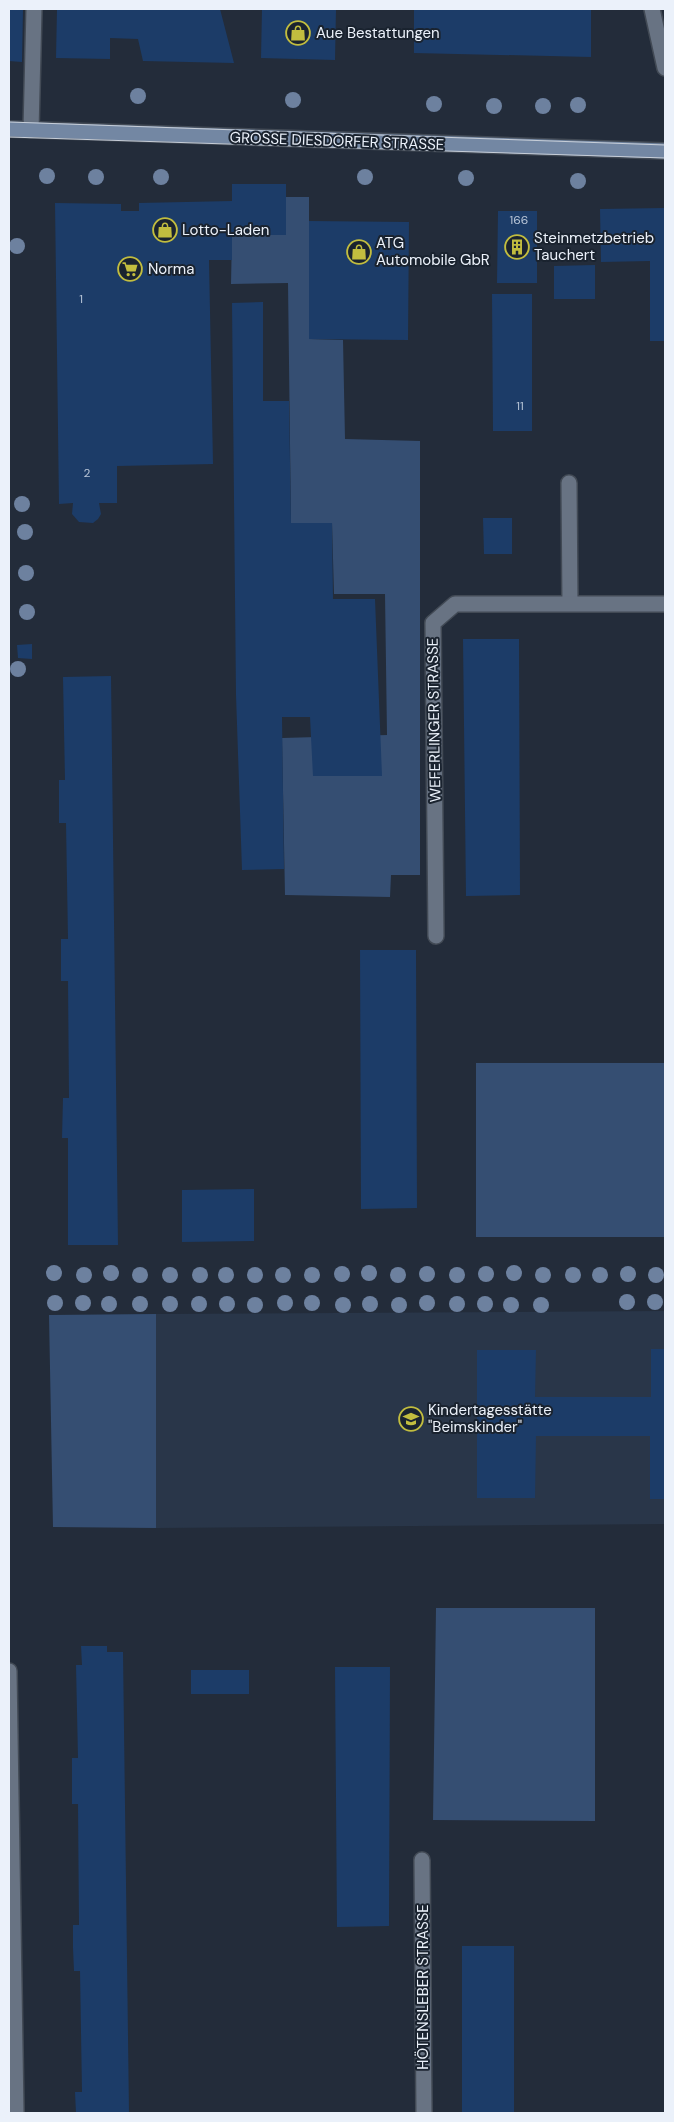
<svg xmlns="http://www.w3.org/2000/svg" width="674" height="2122" viewBox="0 0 674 2122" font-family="'DM Sans',sans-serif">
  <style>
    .built { fill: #293649 }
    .green { fill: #354e72 }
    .building { fill: #1c3c68 }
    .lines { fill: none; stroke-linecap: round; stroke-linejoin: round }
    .lane-casing { stroke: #424a55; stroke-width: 18 }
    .street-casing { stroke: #424a55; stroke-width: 18 }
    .secondary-casing { stroke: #424a55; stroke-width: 18 }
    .lane { stroke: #687383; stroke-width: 15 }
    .street { stroke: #687383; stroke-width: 15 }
    .secondary { stroke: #7387a3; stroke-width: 15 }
    .tram { stroke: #c7ced8; stroke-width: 1 }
    .tree { fill: #6d819f }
    .labels { text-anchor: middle; stroke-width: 4; stroke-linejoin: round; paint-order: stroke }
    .number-label { font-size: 12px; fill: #b7c4d6 }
    .poi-label { font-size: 15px; fill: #ebf1fa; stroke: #1a232f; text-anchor: start }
    .street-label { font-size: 15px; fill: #ebf1fa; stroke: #1a232f }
  </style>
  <rect width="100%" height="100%" fill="#232c3a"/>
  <path class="built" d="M665,1311V1524L156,1528V1314Z"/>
  <path class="green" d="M286,197H309V339L343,340L345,439L420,441V875H391L390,897L285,895L282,738L387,735L385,594H334L332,523H291L288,283L231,284L232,235H286Z
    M476,1063H665V1237H476Z
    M156,1314V1528L53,1527L49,1315Z
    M436,1608H595V1821L433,1820Z"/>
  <path class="building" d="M9,9H23L22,62L9,61Z
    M57,9H220L234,63L143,61L138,39L110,38V59L56,58Z
    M262,9H336L335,60L261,58Z
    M414,9H591V57L414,53Z
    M232,184H286V235H232V260H209L213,464L117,466V503H99L101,514L98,519L93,523L79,522L72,514L73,503L59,504L55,203L121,204V211H139V203L232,201Z
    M665,208V341H650V261L601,262L600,209Z
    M498,211H537V283H497Z
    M309,221L409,222L408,340L309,339Z
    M595,265V299H554V266Z
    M492,294H532V431H493Z
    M263,302V401H289L291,523H332L333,599H375L382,776H313L310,717H282L284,869L242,870L236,695L232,303Z
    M483,518H512V554H484Z
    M463,639H519L520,895L466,896Z
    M32,644V659L18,658L17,645Z
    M111,676L118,1245H68V1138H62L63,1098H69L68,981H61V939H68L66,823H59V780H65L63,677Z
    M360,950H416L417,1208L361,1209Z
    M254,1189V1241L182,1242V1190Z
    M651,1349H665V1499H650V1436H536L535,1498H477V1350H536L535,1397H651Z
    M81,1646H107V1652H123L129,2113H76L75,2092H82L80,1971H74L73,1948V1925H79L78,1804H72V1758H78L76,1665H82Z
    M335,1667H390L389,1926L337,1927Z
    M191,1670H249V1694H191Z
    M462,1946H514V2113H462Z"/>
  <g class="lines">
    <g class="lane-casing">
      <path id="lane" d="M569,483L570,603"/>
    </g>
    <g class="street-casing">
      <path id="street" d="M652,9L665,68
        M31,130L34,9
        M436,936L433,623L455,604H665
        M9,1671L16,2113
        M422,1860L424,2113"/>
    </g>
    <g class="secondary-casing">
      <path id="secondary" d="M9,129L665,151"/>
    </g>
    <use href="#lane" class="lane"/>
    <use href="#street" class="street"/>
    <use href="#secondary" class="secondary"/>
    <path class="tram" d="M9,122L665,145
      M9,137L665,158"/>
  </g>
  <g class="tree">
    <circle cx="138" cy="96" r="8"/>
    <circle cx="293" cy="100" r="8"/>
    <circle cx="434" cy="104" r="8"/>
    <circle cx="578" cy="105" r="8"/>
    <circle cx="494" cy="106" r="8"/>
    <circle cx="543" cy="106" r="8"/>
    <circle cx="47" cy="176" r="8"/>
    <circle cx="96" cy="177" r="8"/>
    <circle cx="161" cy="177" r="8"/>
    <circle cx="365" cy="177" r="8"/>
    <circle cx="466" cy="178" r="8"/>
    <circle cx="578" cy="181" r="8"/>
    <circle cx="17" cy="246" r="8"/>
    <circle cx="22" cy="504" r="8"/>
    <circle cx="25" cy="532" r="8"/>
    <circle cx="26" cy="573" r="8"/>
    <circle cx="27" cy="612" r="8"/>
    <circle cx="18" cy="669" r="8"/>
    <circle cx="54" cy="1273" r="8"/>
    <circle cx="111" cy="1273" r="8"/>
    <circle cx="369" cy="1273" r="8"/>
    <circle cx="514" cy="1273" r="8"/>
    <circle cx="342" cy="1274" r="8"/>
    <circle cx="427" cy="1274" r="8"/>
    <circle cx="486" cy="1274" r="8"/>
    <circle cx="628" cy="1274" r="8"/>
    <circle cx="84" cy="1275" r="8"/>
    <circle cx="140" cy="1275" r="8"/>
    <circle cx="170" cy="1275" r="8"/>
    <circle cx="200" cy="1275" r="8"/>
    <circle cx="226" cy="1275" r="8"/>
    <circle cx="255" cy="1275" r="8"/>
    <circle cx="283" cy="1275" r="8"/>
    <circle cx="312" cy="1275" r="8"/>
    <circle cx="398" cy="1275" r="8"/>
    <circle cx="457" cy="1275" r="8"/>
    <circle cx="543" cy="1275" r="8"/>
    <circle cx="573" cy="1275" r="8"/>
    <circle cx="600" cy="1275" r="8"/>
    <circle cx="656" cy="1275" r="8"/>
    <circle cx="627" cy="1302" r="8"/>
    <circle cx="655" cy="1302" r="8"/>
    <circle cx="55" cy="1303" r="8"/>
    <circle cx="83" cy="1303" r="8"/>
    <circle cx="285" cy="1303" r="8"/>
    <circle cx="312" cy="1303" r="8"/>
    <circle cx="427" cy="1303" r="8"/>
    <circle cx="109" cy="1304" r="8"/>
    <circle cx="140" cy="1304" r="8"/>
    <circle cx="170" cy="1304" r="8"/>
    <circle cx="199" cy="1304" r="8"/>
    <circle cx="227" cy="1304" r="8"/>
    <circle cx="370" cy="1304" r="8"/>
    <circle cx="457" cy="1304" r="8"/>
    <circle cx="485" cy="1304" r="8"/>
    <circle cx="255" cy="1305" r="8"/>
    <circle cx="343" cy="1305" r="8"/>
    <circle cx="399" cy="1305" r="8"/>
    <circle cx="511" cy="1305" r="8"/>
    <circle cx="541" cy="1305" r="8"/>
  </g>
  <defs>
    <g id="shop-ring" transform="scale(1.25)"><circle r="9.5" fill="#1a232f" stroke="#c2bd3f" stroke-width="1.5"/><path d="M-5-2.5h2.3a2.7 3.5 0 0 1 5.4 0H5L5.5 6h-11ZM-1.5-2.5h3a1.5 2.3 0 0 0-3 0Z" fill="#c2bd3f"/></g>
    <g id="building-ring" transform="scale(1.25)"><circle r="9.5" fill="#1a232f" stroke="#c2bd3f" stroke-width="1.5"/><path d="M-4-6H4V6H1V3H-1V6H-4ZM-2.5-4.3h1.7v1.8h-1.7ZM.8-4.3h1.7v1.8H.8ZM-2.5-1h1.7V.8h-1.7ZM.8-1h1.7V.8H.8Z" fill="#c2bd3f"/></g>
    <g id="supermarket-ring" transform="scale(1.25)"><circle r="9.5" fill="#1a232f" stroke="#c2bd3f" stroke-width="1.5"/><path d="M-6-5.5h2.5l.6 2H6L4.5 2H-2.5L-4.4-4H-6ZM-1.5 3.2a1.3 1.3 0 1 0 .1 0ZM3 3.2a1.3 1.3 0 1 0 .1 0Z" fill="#c2bd3f"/></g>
    <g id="school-ring" transform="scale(1.25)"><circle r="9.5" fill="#1a232f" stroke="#c2bd3f" stroke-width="1.5"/><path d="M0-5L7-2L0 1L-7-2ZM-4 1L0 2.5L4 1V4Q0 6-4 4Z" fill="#c2bd3f"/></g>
  </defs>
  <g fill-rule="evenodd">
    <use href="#shop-ring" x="298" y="33"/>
    <use href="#shop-ring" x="165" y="230"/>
    <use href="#building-ring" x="517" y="247"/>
    <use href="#shop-ring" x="359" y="252"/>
    <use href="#supermarket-ring" x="130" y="269"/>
    <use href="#school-ring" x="411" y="1419"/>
  </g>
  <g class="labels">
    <g class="number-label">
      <text x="519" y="224">166</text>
      <text x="81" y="303">1</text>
      <text x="520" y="410">11</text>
      <text x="87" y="477">2</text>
    </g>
    <g class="poi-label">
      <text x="316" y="38">Aue Bestattungen</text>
      <text x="182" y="235">Lotto-Laden</text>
      <text x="534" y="243">Steinmetzbetrieb<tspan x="534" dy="17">Tauchert</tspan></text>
      <text x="376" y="248">ATG<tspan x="376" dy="17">Automobile GbR</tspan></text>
      <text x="148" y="274">Norma</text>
      <text x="428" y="1415">Kindertagesstätte<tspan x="428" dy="17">"Beimskinder"</tspan></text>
    </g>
    <g class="street-label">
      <text transform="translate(337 141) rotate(2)" y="5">GROSSE DIESDORFER STRASSE</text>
      <text transform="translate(434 720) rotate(-91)" y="5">WEFERLINGER STRASSE</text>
      <text transform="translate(423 1987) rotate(-90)" y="5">HÖTENSLEBER STRASSE</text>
    </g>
  </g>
  <rect width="674" height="2122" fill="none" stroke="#ebf1fa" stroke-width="20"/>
</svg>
